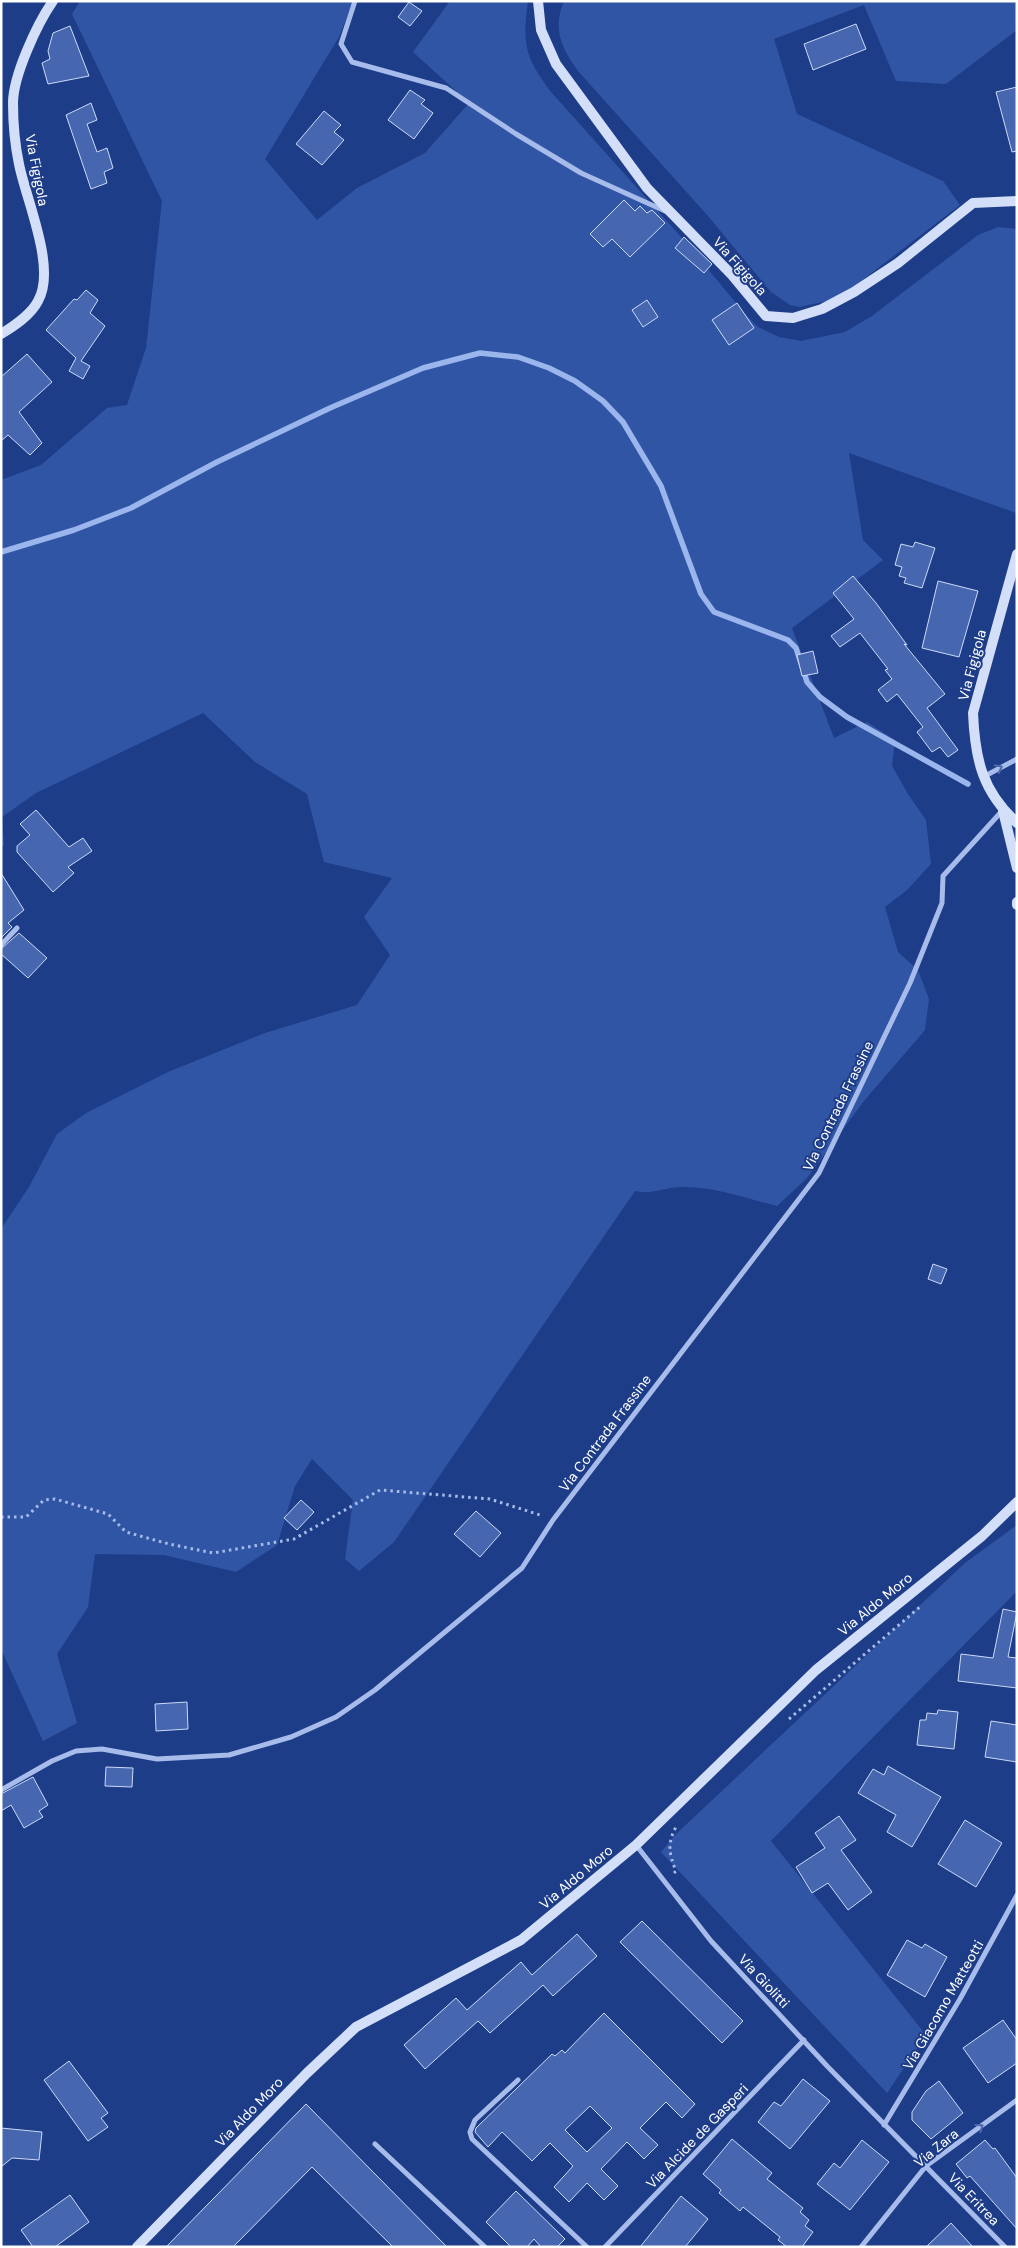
<svg xmlns="http://www.w3.org/2000/svg" width="1018" height="2248" viewBox="0 0 1018 2248" font-family="'DM Sans',sans-serif">
  <style>
    .green { fill: #3155a5 }
    .lines { fill: none; stroke-linecap: round; stroke-linejoin: round }
    .stream { stroke: #9bb5ed; stroke-width: 5.5 }
    .building { fill: #4666b0; stroke: #ccdaf8; fill-rule: evenodd }
    .path { stroke: #a7bceb; stroke-width: 3; stroke-dasharray: 2.5 4; stroke-linecap: butt }
    .street { stroke: #a7bceb; stroke-width: 5 }
    .secondary { stroke: #d3def8; stroke-width: 10 }
    .oneway { stroke: #4e69ab }
    .labels { text-anchor: middle; stroke-width: 4; stroke-linejoin: round; paint-order: stroke }
    .street-label { font-size: 14px; fill: #fff; stroke: #1e3d88 }
  </style>
  <rect width="100%" height="100%" fill="#1e3d88"/>
  <path class="green" d="M80,1H353L339,37L265,159L317,220L357,188L425,153L469,103L413,52L450,1H528C522,44 525,57 551,92L682,238L746,315L758,327L779,337L801,341L845,332L872,316L978,235L998,227L1017,229V510L1016,513L849,453L863,540L883,560L792,628L834,738L867,722L895,740L892,766L908,794L926,820L931,864L907,890L885,907L898,952L918,970L929,999L925,1030L864,1101L807,1178L777,1206C748,1199 716,1187 685,1187C668,1186 653,1195 635,1191L394,1542L359,1571L345,1559L353,1500L312,1459L295,1486L277,1545L236,1572L164,1555L95,1554L88,1607L57,1654L77,1723L43,1741L1,1649V1229L29,1187L57,1134L86,1113L168,1072L265,1033L357,1005L390,955L364,917L392,878L324,862L307,794L255,762L203,713L36,793L2,817L4,846L1,845V480L41,465L107,408L127,405L146,348L162,201L72,14Z
    M564,1H1017V30L946,84L896,81L864,5L774,39L797,114L943,181L960,205L852,288L831,300L800,307L790,305L771,292L708,216L578,71C562,49 552,29 564,1Z
    M1017,1525V1591L771,1841L926,2035L887,2093L661,1852L676,1834L965,1563Z"/>
  <g class="lines">
    <path class="stream" d="M1,552L74,530L131,508L217,462L330,408L423,368L480,353L518,357L549,368L575,381L603,401L623,422L661,486L701,594L714,612L788,640L796,648L807,682L820,697L847,717L968,784"/>
  </g>
  <path class="building" d="M409,2L422,11L410,26L398,17Z
    M856,24L866,49L813,70L804,44Z
    M70,26L89,76L48,84L42,63L50,59L48,51L53,33Z
    M1017,87V151L1012,152L996,92Z
    M410,90L425,100L421,104L433,113L414,139L388,120Z
    M91,103L97,120L87,124L97,152L107,148L113,168L104,172L107,183L91,189L66,115Z
    M324,111L341,125L334,132L344,140L322,165L296,144Z
    M624,200L635,211L640,206L647,213L652,210L665,223L630,257L612,239L603,247L590,234Z
    M684,237L712,264L704,273L675,248Z
    M86,290L98,300L90,313L105,326L81,361L90,366L83,379L69,371L76,358L46,330L74,299L77,300Z
    M647,300L658,317L643,327L632,310Z
    M737,303L754,328L729,345L712,320Z
    M27,354L52,382L19,412L42,443L30,455L8,435L1,441V377Z
    M915,542L935,548L922,588L904,583L906,578L899,576L902,567L895,565L901,544L913,547Z
    M853,576L876,603L907,645L904,644L945,694L927,708L958,750L948,757L940,747L932,752L917,732L923,727L897,694L887,702L878,690L892,679L885,670L888,669L860,633L840,647L831,636L854,619L833,593Z
    M938,581L978,591L959,657L922,648Z
    M813,651L818,673L802,676L797,655Z
    M36,810L69,847L83,838L92,851L68,867L74,873L53,892L17,852V846L30,835L20,824Z
    M1,873L24,910L8,923L12,927L1,938Z
    M19,933L47,958L28,978L1,954V949Z
    M933,1264L947,1269L941,1284L928,1279Z
    M301,1500L314,1512L297,1530L284,1518Z
    M476,1511L501,1533L480,1557L454,1534Z
    M1003,1609L1017,1612L1008,1657L1017,1658V1688L958,1681L961,1654L993,1658Z
    M187,1702L188,1729L156,1731L155,1704Z
    M938,1710L958,1712L954,1749L917,1745L920,1720H926L927,1713L937,1714Z
    M991,1721L1017,1725V1762L985,1757Z
    M888,1766L941,1797L912,1847L887,1832L896,1815L858,1793L873,1769L884,1775Z
    M106,1767L133,1768L132,1787L105,1786Z
    M33,1777L48,1805L39,1811L43,1817L24,1828L11,1805L1,1811V1794Z
    M839,1816L856,1840L841,1850L872,1892L848,1910L828,1883L812,1893L796,1867L825,1848L815,1833Z
    M965,1820L1002,1843L976,1887L938,1864Z
    M642,1921L743,2021L722,2043L620,1942Z
    M577,1934L597,1956L553,1996L543,1985L490,2033L478,2021L425,2069L404,2045L456,1998L467,2010L521,1962L532,1975Z
    M907,1940L922,1948L925,1944L947,1957L925,1997L887,1975Z
    M604,2013L695,2104L682,2118L666,2102L640,2128L658,2145L644,2159L627,2142L601,2169L618,2186L604,2200L587,2183L569,2202L554,2187L573,2166L550,2143L532,2161L502,2132L488,2147L475,2132L476,2128L552,2054L555,2056L562,2050L565,2053ZM590,2106L612,2128L587,2152L565,2130Z
    M1003,2020L1017,2040V2063L988,2083L963,2048Z
    M69,2061L108,2113L101,2118L108,2127L88,2141L44,2080Z
    M803,2079L830,2101L790,2149L758,2122L774,2102L781,2106Z
    M939,2081L963,2113L931,2139L912,2120V2112L926,2091Z
    M306,2104L447,2247H393L312,2167L233,2247H166Z
    M1,2128L42,2132L39,2160L12,2158L1,2167Z
    M732,2139L772,2173L767,2179L803,2208L800,2212L809,2220L805,2226L813,2232L802,2247H787L778,2240L780,2237L743,2207L740,2211L719,2193L721,2190L703,2174Z
    M862,2140L889,2162L850,2210L817,2184L834,2163L840,2168Z
    M985,2140L993,2149L995,2148L1017,2178V2229L970,2176L967,2178L956,2164Z
    M516,2191L565,2239L557,2247H541L534,2239L527,2247H511L486,2222Z
    M70,2195L89,2222L55,2247H33L21,2230Z
    M681,2196L708,2219L685,2247H640Z
    M951,2223L973,2247H926Z"/>
  <g class="lines">
    <path class="path" d="M1,1517H26L44,1500L55,1499L108,1514L126,1532L169,1544L213,1553L294,1539L380,1490L490,1499L543,1516
      M789,1719L921,1606
      M674,1873L676,1871C669,1854 667,1843 676,1827"/>
    <path class="street" d="M355,1L341,44L352,62L446,88L516,134L581,173L665,211
      M983,777L1017,759
      M1,945L17,928
      M1,1790L52,1761L76,1751L102,1749L157,1759L229,1755L291,1737L336,1717L375,1690L522,1568L553,1520L819,1173L910,983L942,903L943,876L1002,811
      M636,1845L711,1941L828,2067L1005,2247
      M518,2080L475,2120L470,2132L472,2139L587,2247
      M884,2125L960,1999L1017,1895
      M375,2144L485,2247
      M605,2247L804,2040
      M861,2247L926,2166L1017,2100"/>
    <path class="secondary" d="M538,1L541,30L556,64L647,188L732,275L766,316L793,318L822,309L854,292L898,263L973,203L1017,201
      M1,334C14,326 31,315 38,301C57,268 26,200 19,164C15,145 13,123 13,103C13,76 37,24 53,1
      M1017,554L973,713C975,759 982,791 1017,823
      M1003,811L1017,868
      M1017,902V905
      M137,2247L307,2073L356,2027L521,1940L636,1845L816,1670L982,1536L1017,1502"/>
  </g>
  <defs><path id="oneway-chevron" d="M-2-3.5L2.5 0L-2 3.5" fill="none" stroke-width="1.6" stroke-linecap="round" stroke-linejoin="round" transform="scale(1.25)"/></defs>
  <g class="oneway">
    <use href="#oneway-chevron" transform="translate(999 768) rotate(-28)"/>
    <use href="#oneway-chevron" transform="translate(980 2127) rotate(-36)"/>
  </g>
  <g class="labels">
    <g class="street-label">
      <text transform="translate(37 170) rotate(79)" y="5">Via Figigola</text>
      <text transform="translate(740 266) rotate(48)" y="5">Via Figigola</text>
      <text transform="translate(972 665) rotate(-75)" y="5">Via Figigola</text>
      <text transform="translate(838 1106) rotate(-64)" y="5">Via Contrada Frassine</text>
      <text transform="translate(605 1433) rotate(-53)" y="5">Via Contrada Frassine</text>
      <text transform="translate(875 1604) rotate(-39)" y="5">Via Aldo Moro</text>
      <text transform="translate(576 1877) rotate(-40)" y="5">Via Aldo Moro</text>
      <text transform="translate(764 1981) rotate(47)" y="5">Via Giolitti</text>
      <text transform="translate(943 2005) rotate(-60)" y="5">Via Giacomo Matteotti</text>
      <text transform="translate(249 2112) rotate(-46)" y="5">Via Aldo Moro</text>
      <text transform="translate(697 2136) rotate(-46)" y="5">Via Alcide de Gasperi</text>
      <text transform="translate(936 2148) rotate(-39)" y="5">Via Zara</text>
      <text transform="translate(974 2199) rotate(46)" y="5">Via Eritrea</text>
    </g>
  </g>
  <rect width="1018" height="2248" fill="none" stroke="#ffffff" stroke-width="5"/>
</svg>
